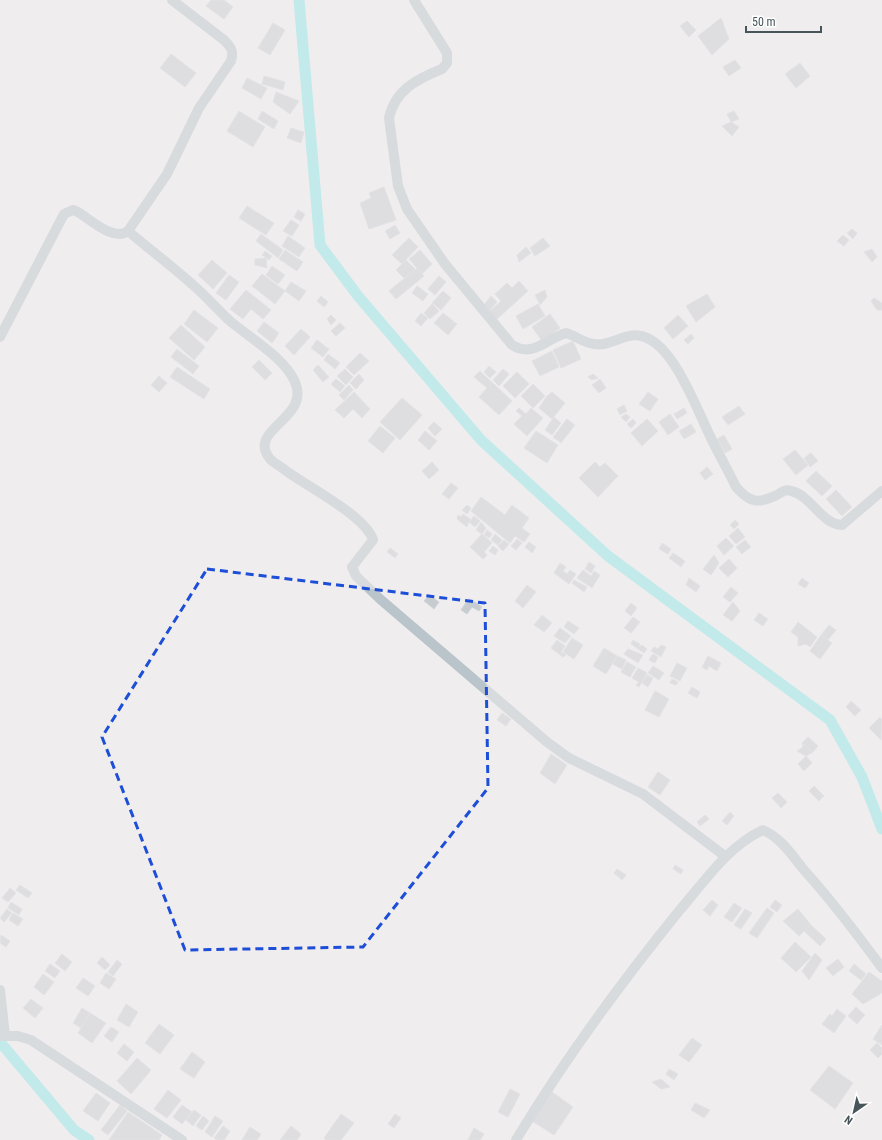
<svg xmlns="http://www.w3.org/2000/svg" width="882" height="1140" viewBox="0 0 882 1140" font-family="'Roboto Condensed',sans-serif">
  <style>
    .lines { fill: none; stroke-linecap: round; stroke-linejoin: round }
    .canal { stroke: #8de6e4; stroke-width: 11 }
    .building { fill: #c7ccd0; stroke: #d1d5d9 }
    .minor { stroke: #b9c5ca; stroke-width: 10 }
    .marked { fill: none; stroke: #1d4ed8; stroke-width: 3; stroke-dasharray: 8 5; stroke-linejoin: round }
  </style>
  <rect width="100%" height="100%" fill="#f0edee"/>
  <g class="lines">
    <path class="canal" d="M299,0L320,245L358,296L481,440L608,556L830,720L862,777L882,829
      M0,1042L74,1130L89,1140"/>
  </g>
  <path class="building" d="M211,0H224L233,7L224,19L206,6Z
    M721,18L729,39L712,55L698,36Z
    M687,21L696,30L689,37L680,26Z
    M273,23L285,30L270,55L258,48Z
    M171,54L196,73L185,87L160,68Z
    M735,60L741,68L729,76L723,67Z
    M800,63L810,76L796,88L785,74Z
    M264,76L285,82L283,90L262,84Z
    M247,78L267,88L261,99L242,88Z
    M276,92L299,101L290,114L273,102Z
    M239,111L265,127L253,147L227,131Z
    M262,111L278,121L274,129L258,119Z
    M734,111L739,119L731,122L727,114Z
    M731,122L739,127L732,136L722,126Z
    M291,128L304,132L301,143L287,138Z
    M384,187L396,220L369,229L360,203L371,198L369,193Z
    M247,206L274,223L266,235L239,218Z
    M298,210L305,214L301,221L294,217Z
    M291,220L299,225L292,236L283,231Z
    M395,225L400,233L390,239L385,231Z
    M852,229L857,233L853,239L847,233Z
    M261,234L283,250L278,258L256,241Z
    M843,235L849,240L844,246L837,241Z
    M288,236L305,248L299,257L282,246Z
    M409,238L418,247L402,264L392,255Z
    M543,238L550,246L535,256L530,248Z
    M526,247L531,253L519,262L517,255Z
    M872,249L877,257L872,262L864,252Z
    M285,250L303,262L297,271L279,259Z
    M420,250L432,264L422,274L409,259Z
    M265,251L272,256L269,260L262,255Z
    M266,258L267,268L255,265V259Z
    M212,260L227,273L213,289L198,275Z
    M406,260L415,269L405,279L396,270Z
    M272,266L285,275L278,284L266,275Z
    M417,268L424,276L396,299L389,291Z
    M262,274L285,291L275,304L252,286Z
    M229,275L239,282L226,300L216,293Z
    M439,276L446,282L435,295L428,289Z
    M519,281L528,291L496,320L489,312L501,301L495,294L507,283L512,288Z
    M291,282L306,291L299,301L285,291Z
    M417,286L428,294L423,301L412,293Z
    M246,290L271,310L263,319L251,309L243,319L230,309Z
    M545,290L547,297L540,305L535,295Z
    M443,291L451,298L441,310L432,303Z
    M707,294L715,307L696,322L686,306Z
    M321,296L328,302L324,307L317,301Z
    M491,296L497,302L490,310L484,305Z
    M874,298L882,303V310H877L871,301Z
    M432,304L439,311L430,319L424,313Z
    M538,304L545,316L523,329L516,316Z
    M194,310L218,328L207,342L184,324Z
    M421,313L428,318L421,326L415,321Z
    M443,313L457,324L448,335L434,323Z
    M550,314L560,328L542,341L532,327Z
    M331,315L336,320L331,325L327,319Z
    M678,315L688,326L673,339L664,328Z
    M264,322L279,333L272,343L257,331Z
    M340,323L345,328L336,336L331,331Z
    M181,325L205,347L194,360L169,338Z
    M301,329L310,337L294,355L285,346Z
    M691,334L694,338L688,344L684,340Z
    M317,340L329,349L323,357L311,348Z
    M573,341L581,359L561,368L553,350Z
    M177,349L199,366L193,374L171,357Z
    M552,351L559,367L540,376L532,361Z
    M360,353L369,361L354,375L346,367Z
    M328,354L340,363L335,369L324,360Z
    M259,360L272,373L265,380L252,367Z
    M318,365L329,377L323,382L313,370Z
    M489,366L496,372L490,378L484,372Z
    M177,367L210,389L204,399L170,377Z
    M345,369L353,377L346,385L337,376Z
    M503,369L509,374L499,386L493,380Z
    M480,371L512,401L499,415L479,397L487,388L474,377Z
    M517,372L529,384L515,398L503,386Z
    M359,374L364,380L356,389L350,383Z
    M593,374L598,378L592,380L588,377Z
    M159,376L167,383L159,392L151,385Z
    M336,379L345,386L340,392L331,384Z
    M600,379L606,388L599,393L592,385Z
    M533,384L545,396L533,408L521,396Z
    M349,385L353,390L344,400L339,395Z
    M354,392L370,409L362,418L353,409L344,418L335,410Z
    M552,392L565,403L552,419L539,408L547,396Z
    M648,392L658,399L650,411L639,404Z
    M402,398L422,415L400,440L380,422Z
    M624,405L627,411L620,415L617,409Z
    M739,406L745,414L728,425L722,417Z
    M519,408L526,414L531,408L543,418L527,436L514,424L522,416L516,411Z
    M684,408L687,413L677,419L674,414Z
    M626,414L630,417L626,422L621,417Z
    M670,414L679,427L668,435L659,422Z
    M554,417L561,423L552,435L545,430Z
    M567,419L575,425L561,443L553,437Z
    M633,419L636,423L631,428L627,424Z
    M647,419L658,431L642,446L631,433Z
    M434,422L442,429L435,436L428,428Z
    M691,424L696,432L684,439L679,431Z
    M380,426L395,438L383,453L368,441Z
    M425,431L437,441L429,450L418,440Z
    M536,431L558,445L547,463L524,448Z
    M724,435L732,449L725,453L717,439Z
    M795,450L808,465L796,475L783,459Z
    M811,453L818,461L810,467L804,458Z
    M432,462L439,470L429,479L422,471Z
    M595,462L600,467L605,463L618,476L598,497L579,478Z
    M707,467L713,474L705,480L700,473Z
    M816,471L832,486L822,496L806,481Z
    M451,483L458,488L449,499L442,494Z
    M836,490L852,507L842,516L826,499Z
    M481,497L505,515L512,505L529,518L522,528L530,534L524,542L515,536L510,543L471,511Z
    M467,505L471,508L467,514L462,510Z
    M463,514L470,519L467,527L457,519L458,515L461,517Z
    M474,516L480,521L475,527L469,522Z
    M735,520L739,524L734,529L730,525Z
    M481,522L486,528L482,534L476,530Z
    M738,528L745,537L736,544L729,536Z
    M487,530L492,534L489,538L484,535Z
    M482,534L492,543L484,552L487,555L483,559L470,547Z
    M495,534L502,540L498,545L491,540Z
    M726,538L734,546L724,555L717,546Z
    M517,539L522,543L516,550L511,546Z
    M504,540L509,544L503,551L498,546Z
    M745,540L751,547L742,554L736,547Z
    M529,542L536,547L532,553L525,547Z
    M662,543L671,549L668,554L659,549Z
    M493,546L498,550L495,555L489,551Z
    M390,548L398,554L395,558L387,552Z
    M673,553L685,561L681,567L669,558Z
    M714,555L719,563L711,575L703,569Z
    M729,559L737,568L728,577L719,568Z
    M589,562L595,566L591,573L585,569Z
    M560,563L566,567L563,571L567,574L570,570L576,574L569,584L554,573Z
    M583,570L591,576L594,571L600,575L592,588L577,578Z
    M689,578L700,586L696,592L686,585Z
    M802,578L809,583L805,588L798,584Z
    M574,580L587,587L584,592L572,583Z
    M527,585L536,592L523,608L515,601Z
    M731,587L738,593L730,602L723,597Z
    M429,595L439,602L434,609L424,601Z
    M469,598L482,607L479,611L472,607L467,614L461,610Z
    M733,602L740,611L732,621L723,615Z
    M631,603L637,608L631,616L625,611Z
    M759,613L768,619L763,626L754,620Z
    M542,615L552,623L544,632L534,625Z
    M633,617L640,622L631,633L624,628Z
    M568,621L579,628L574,634L564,627Z
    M798,622L817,637L810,647L806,644L798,646V637L791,632Z
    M829,625L836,630L828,640L821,635Z
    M560,628L571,636L565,643L554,636Z
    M821,635L832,643L820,659L810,651Z
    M572,638L583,645L574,659L563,652Z
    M557,640L565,646L561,652L566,655L563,657L551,648Z
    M633,640L640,644L639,647L642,645L647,649L644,653L631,644Z
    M661,645L666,647L661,657L651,651L654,647L658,649Z
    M604,648L617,656L606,674L593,666Z
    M628,649L643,655L638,663L624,654Z
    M653,654L658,657L655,663L649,660Z
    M617,656L626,660L622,669L613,664Z
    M708,656L721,663L717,671L709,666L707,670L702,667Z
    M627,662L636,667L630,677L621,672Z
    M677,663L687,668L680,681L670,676Z
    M653,666L664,673L659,680L648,673Z
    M638,668L647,673L639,687L636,685L639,682L632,678Z
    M647,675L653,678L648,687L642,683Z
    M672,679L678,682L676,685L670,683Z
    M692,687L700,692L697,698L688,693Z
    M655,691L669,699L659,717L645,710Z
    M851,701L861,710L855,716L846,707Z
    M502,713L511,719L506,726L497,720Z
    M880,717L882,720L881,740L869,728Z
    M808,737L818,746L813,752L802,743Z
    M802,743L813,752L806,756L797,751L803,747Z
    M551,754L567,765L555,784L540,773Z
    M806,756L812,763L804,771L798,764Z
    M658,772L670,780L660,795L648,787Z
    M814,786L824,796L819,801L809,791Z
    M778,793L787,802L781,808L772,798Z
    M730,812L734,816L727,825L722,821Z
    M705,815L709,819L700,826L697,822Z
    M675,865L683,870L681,874L673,869Z
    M617,869L626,875L622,880L614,873Z
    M20,885L32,893L28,898L16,890Z
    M10,888L16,893L8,902L2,898Z
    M712,900L718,905L710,916L703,910Z
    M775,900L782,905L777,912L770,907Z
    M11,902L22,909L19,915L8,908Z
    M734,903L742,908L732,922L724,917Z
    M767,908L774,913L757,938L749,933Z
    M7,909L12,913L4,922L0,918Z
    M745,909L752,913L741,929L734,925Z
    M798,909L811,925L799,936L783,921Z
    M13,913L23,919L18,926L9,920Z
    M811,925L826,939L820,946L804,931Z
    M1,935L10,941L6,947L0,943Z
    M795,942L811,957L796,972L781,958Z
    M815,953L822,960L809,980L802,971Z
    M62,954L72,962L65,971L55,963Z
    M102,957L110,965L105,970L97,963Z
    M838,959L844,967L833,976L826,968Z
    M117,960L122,964L113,976L108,972Z
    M50,964L60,971L55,978L45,971Z
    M854,964L866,974L861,980L849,971Z
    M869,972L882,981V993L863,1004L852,994Z
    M106,973L116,979L109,989L100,983Z
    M43,974L54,982L44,995L34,987Z
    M83,978L95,986L88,996L76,988Z
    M31,999L43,1008L35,1018L23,1008Z
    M126,1004L138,1012L129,1027L117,1020Z
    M856,1007L865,1015L857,1024L848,1016Z
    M82,1008L90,1013L81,1028L73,1023Z
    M837,1009L846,1016L834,1033L822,1024L830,1014L832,1016Z
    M90,1013L106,1023L92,1043L78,1033Z
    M159,1024L174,1035L160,1054L145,1043Z
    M882,1025V1045L873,1039Z
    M111,1027L119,1032L112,1042L104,1036Z
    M692,1038L702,1045L689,1062L679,1055Z
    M877,1043L882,1048V1054L878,1058L870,1050Z
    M124,1044L134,1052L127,1061L117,1053Z
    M192,1052L205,1062L194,1078L180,1069Z
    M137,1058L151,1070L131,1094L117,1081Z
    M829,1066L853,1083L835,1109L810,1090Z
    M669,1069L678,1074L674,1080L666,1074Z
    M661,1079L670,1087L661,1089L652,1082Z
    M510,1089L520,1094L508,1117L498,1112Z
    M168,1090L181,1100L167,1118L154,1109Z
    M552,1092L573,1107L554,1135L532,1121Z
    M96,1093L110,1103L98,1121L83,1111Z
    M695,1103L710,1110L704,1118L691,1110Z
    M120,1105L127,1111L108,1135L101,1130Z
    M182,1105L192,1112L182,1124L173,1117Z
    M194,1110L201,1115L193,1126L186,1120Z
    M128,1112L162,1135L159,1140H109Z
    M341,1114L354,1123L341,1140H326L324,1138Z
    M395,1114L401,1118L394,1128L388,1124Z
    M203,1116L209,1121L202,1130L196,1126Z
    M215,1116L223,1121L212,1137L205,1132Z
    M223,1126L230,1131L224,1140H217L214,1138Z
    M291,1126L301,1134L297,1140H280Z
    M250,1127L261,1134L257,1140H242Z
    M474,1128L484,1134L480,1140H468Z"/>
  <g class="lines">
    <path class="minor" d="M172,0L224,40C231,47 234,51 231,61L199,108L167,174L128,231C149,249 172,266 193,285C206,296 217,309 230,321C250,338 285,358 295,382C311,419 246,429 270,459C274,463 280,466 285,470C306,486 366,516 373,540L352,567L356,576L380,599L547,742L569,758L643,794L726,857
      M414,0L447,53V63L442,69C417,79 395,90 389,118L398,186L407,209L445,264L512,345C533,358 546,339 566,333C576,336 584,343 594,344C611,347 624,332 641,336C673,342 697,410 710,436C718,453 728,470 736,487C750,503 758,504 777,495C782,492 785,489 791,491C811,495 821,524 842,525L882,491
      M0,337L64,214L73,210L78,212C91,220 114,242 128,231
      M0,990L5,1036
      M0,1036H18L31,1040L182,1140
      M516,1140C564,1060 620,984 679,911C704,882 728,846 763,830C780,837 792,855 804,870C832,901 857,934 882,968"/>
  </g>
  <path d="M0 0H882V1140H0ZM207,569L485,603L488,788L363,947L185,950L102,737Z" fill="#f0edee" fill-opacity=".55" fill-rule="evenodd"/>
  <path class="marked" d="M207,569L485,603L488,788L363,947L185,950L102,737Z"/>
  <g transform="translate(854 1112) rotate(214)" stroke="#ffffff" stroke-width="3" paint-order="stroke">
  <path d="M0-3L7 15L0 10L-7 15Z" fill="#47555a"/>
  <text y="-6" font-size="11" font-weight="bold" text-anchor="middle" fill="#47555a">N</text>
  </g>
  <path d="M746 26v6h75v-6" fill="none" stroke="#47555a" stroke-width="2"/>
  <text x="752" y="26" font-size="12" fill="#47555a" stroke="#ffffff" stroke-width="3" paint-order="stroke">50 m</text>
</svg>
